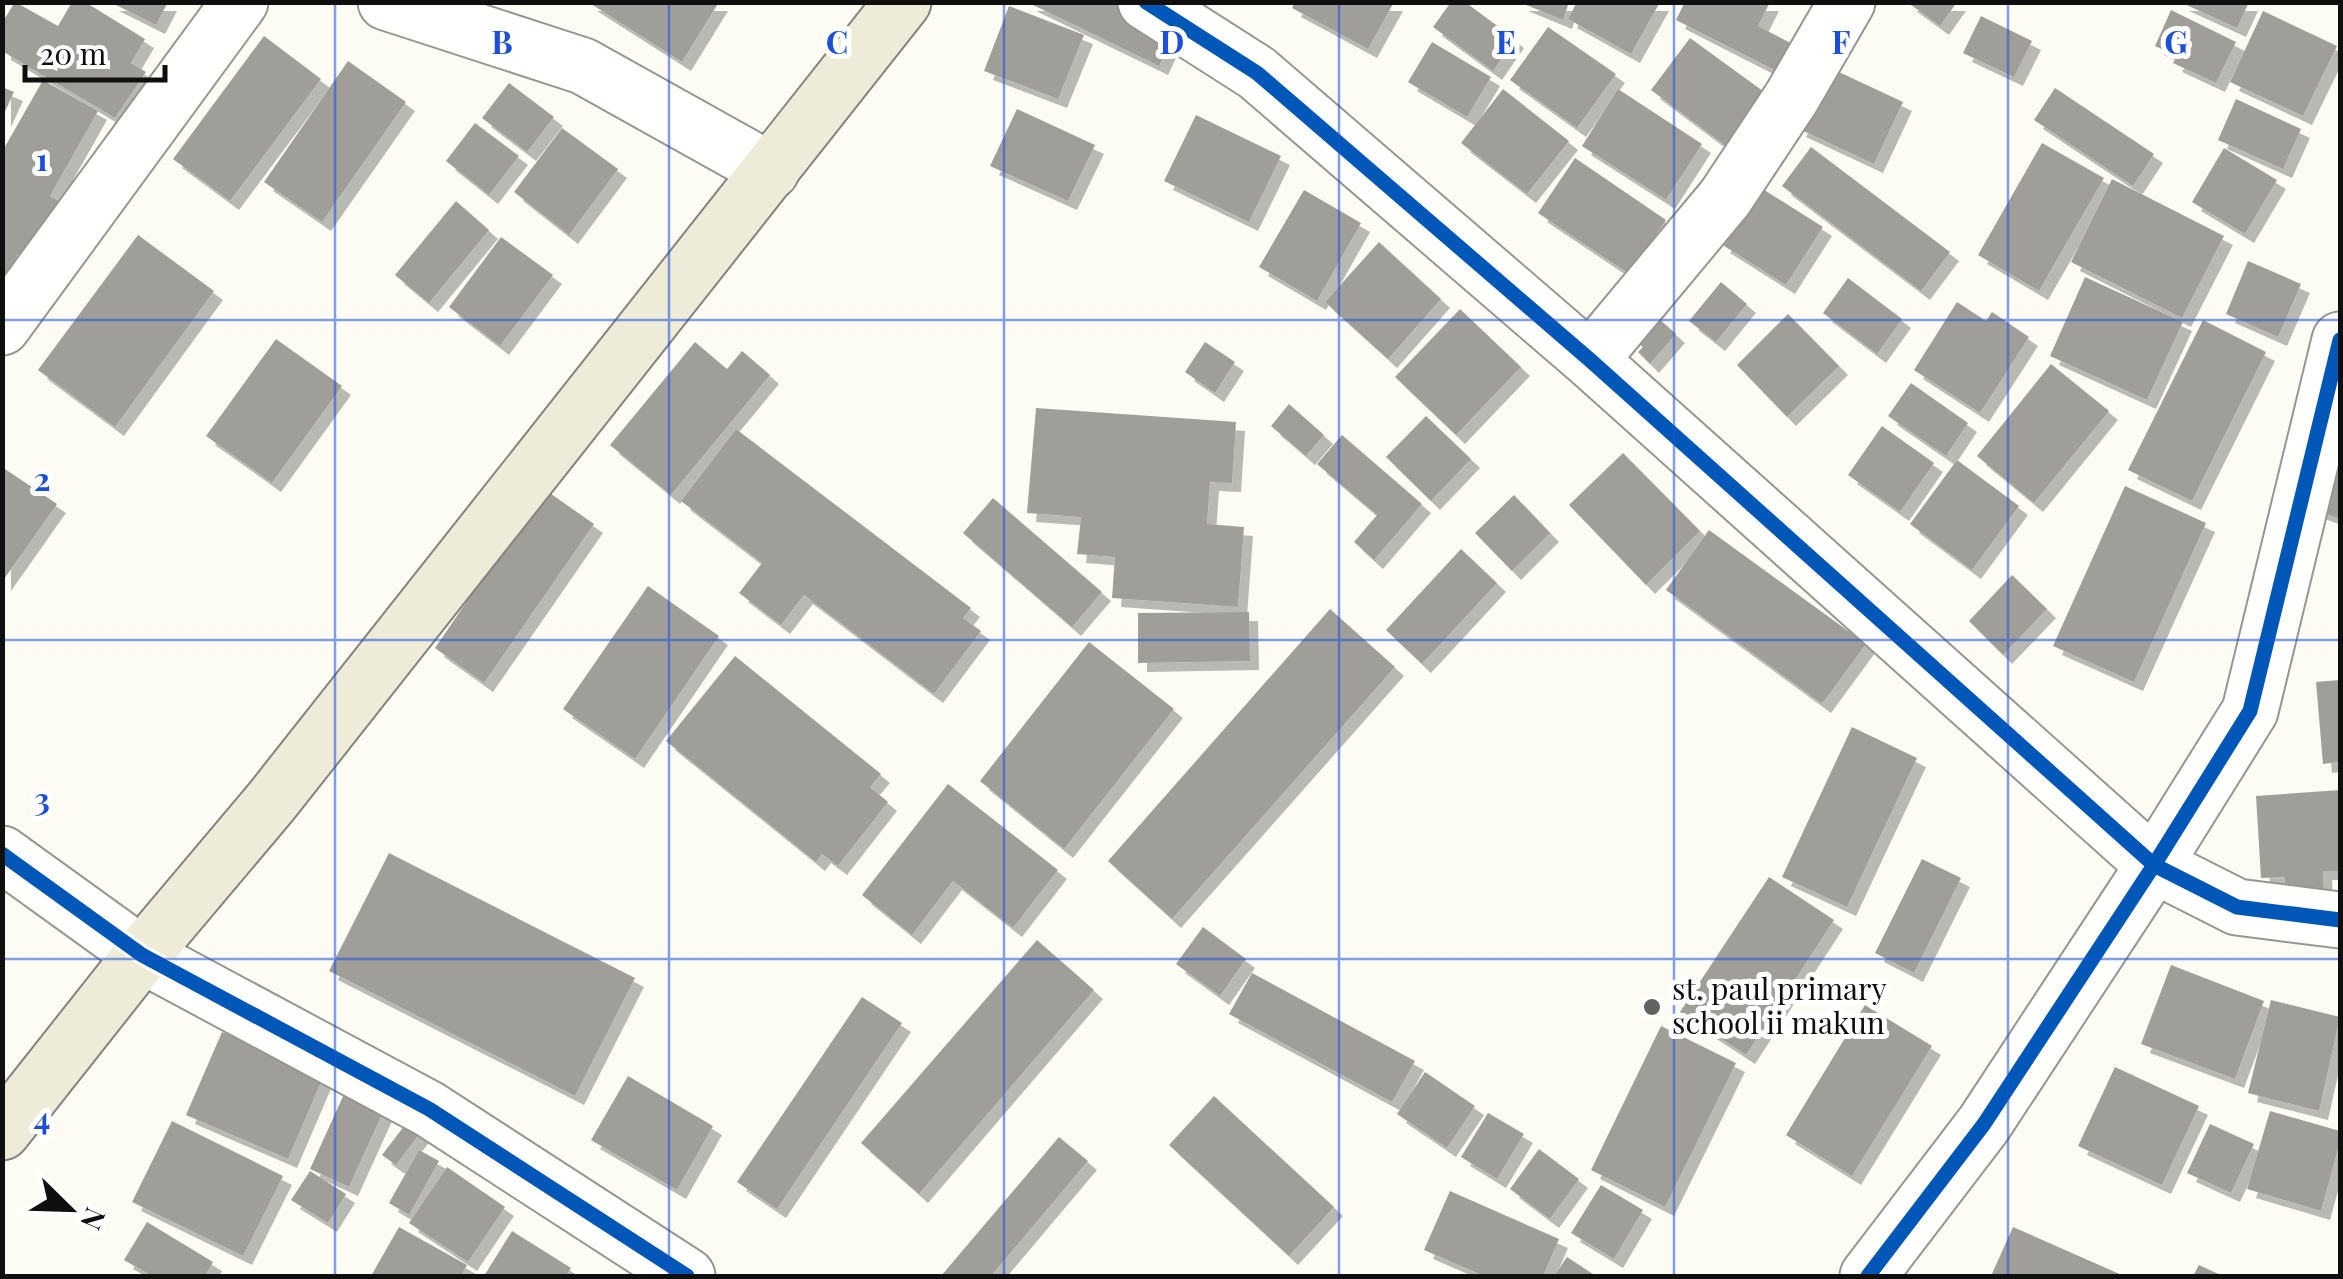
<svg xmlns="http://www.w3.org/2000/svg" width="2343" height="1279" viewBox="0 0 2343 1279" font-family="'Playfair Display',serif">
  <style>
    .building { fill: #a09e99; filter: url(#shadow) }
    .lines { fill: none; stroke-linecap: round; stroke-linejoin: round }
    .minor-casing { stroke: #969692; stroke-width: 59 }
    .major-casing { stroke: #83837f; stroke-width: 59 }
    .minor { stroke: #fffffd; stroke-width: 55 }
    .major { stroke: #eeecd9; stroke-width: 55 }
    .cycleway-casing { stroke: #fff; stroke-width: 21 }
    .cycleway { stroke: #0057b8; stroke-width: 15 }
    .grid { fill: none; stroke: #1d4ed8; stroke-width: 2.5; stroke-opacity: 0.55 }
    .poi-dot { fill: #62625f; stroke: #fff; stroke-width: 4 }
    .labels { text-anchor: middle; stroke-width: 10; stroke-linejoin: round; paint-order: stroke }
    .poi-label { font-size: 30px; fill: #0f0f0f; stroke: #fff; text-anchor: start }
    .grid-label { font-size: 32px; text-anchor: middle; font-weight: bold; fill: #1d4ed8; stroke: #fff; stroke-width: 10; stroke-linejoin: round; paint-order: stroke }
  </style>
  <defs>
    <filter id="shadow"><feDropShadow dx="9" dy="9" stdDeviation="0" flood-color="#0004"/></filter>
  </defs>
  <rect width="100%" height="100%" fill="#fcfcf4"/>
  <path class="building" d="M15,2L58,26L72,2H85L145,39L131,63L146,72L115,118L2,51V23Z
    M110,2H168L156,25Z
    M588,2H719L682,62Z
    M1027,2H1135L1179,24L1159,66Z
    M1295,2H1394L1368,49L1292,8Z
    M1451,2H1465L1515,39L1493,71L1433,27Z
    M1519,2H1569L1563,20Z
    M1577,2H1660L1631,54L1568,19Z
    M1685,2H1770L1758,26L1802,49L1788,77L1676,20Z
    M1907,2H1957L1940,26Z
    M2180,2H2249L2237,28Z
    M1009,6L1084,35L1058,99L984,71Z
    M2171,10L2236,42L2216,83L2173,63L2177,56L2155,46Z
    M2263,11L2337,46L2303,116L2230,82Z
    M1981,16L2032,41L2014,77L1963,53Z
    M1548,27L1616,74L1577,128L1510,80Z
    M264,36L321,79L230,201L173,159Z
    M1690,38L1767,94L1727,147L1651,90Z
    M1432,42L1491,77L1467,117L1408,82Z
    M348,61L406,102L322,222L264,182Z
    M1826,66L1903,102L1874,164L1797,128Z
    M43,80L98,111L50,196L65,205L32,263L18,254L2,281V152Z
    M509,83L554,117L527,152L482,118Z
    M2,87L14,92L2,118Z
    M2055,88L2154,154L2133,186L2034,120Z
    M1503,89L1569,141L1527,194L1461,143Z
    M1618,89L1702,144L1666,200L1582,146Z
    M2236,99L2301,129L2283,169L2218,140Z
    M1017,109L1095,145L1068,201L990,166Z
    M1196,115L1281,156L1249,222L1164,181Z
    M475,123L519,156L489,195L446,161Z
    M562,128L618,169L569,235L514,192Z
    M2042,143L2104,178L2039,291L1978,255Z
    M1811,147L1950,252L1921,291L1782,186Z
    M2224,148L2277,180L2245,234L2192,202Z
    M1575,158L1666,220L1629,274L1538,213Z
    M2112,179L2224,236L2182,318L2071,262Z
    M1758,186L1823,227L1786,285L1721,244Z
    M1304,190L1361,223L1317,301L1259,267Z
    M456,201L489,230L429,303L395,275Z
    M138,235L214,291L115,427L38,370Z
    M501,237L553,275L500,346L449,307Z
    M1379,242L1441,299L1388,359L1325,302Z
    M2248,261L2301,284L2278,337L2226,314Z
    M2085,277L2183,322L2147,400L2050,356Z
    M1848,278L1902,319L1877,354L1823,313Z
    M1721,282L1747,304L1716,342L1689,321Z
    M1957,302L1986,321L1992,312L2029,337L1980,413L1914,370Z
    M1460,309L1521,367L1456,435L1395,377Z
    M1649,310L1676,334L1650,364L1638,352L1643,347L1629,334Z
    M1788,314L1839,366L1787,417L1737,365Z
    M2203,320L2266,352L2192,501L2128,470Z
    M276,339L342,386L272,483L206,436Z
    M695,342L727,369L742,351L770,375L671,495L610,445Z
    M1205,342L1235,362L1215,393L1185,372Z
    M2051,364L2109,411L2034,503L1977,456Z
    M1911,383L1968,423L1946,456L1888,416Z
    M1289,404L1324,435L1306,456L1271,426Z
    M1036,408L1236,422L1232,483L1210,482L1207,524L1244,527L1238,607L1112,598L1115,557L1077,554L1081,517L1027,513Z
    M1426,416L1471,459L1431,501L1386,457Z
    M1882,426L1934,463L1900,512L1848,475Z
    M736,429L971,608L963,618L981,631L934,694L804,595L781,625L739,593L762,563L681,501Z
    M1342,435L1422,504L1374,560L1354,542L1377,515L1317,464Z
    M2340,447V519L2316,510Z
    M1623,453L1700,531L1646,585L1569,505Z
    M1957,460L2019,506L1972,570L1910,524Z
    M2,467L57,504L2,582Z
    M2125,486L2206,523L2134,682L2053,646Z
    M544,489L594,524L484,683L435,648Z
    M1514,495L1550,533L1512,571L1475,533Z
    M993,498L1102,592L1072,627L963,533Z
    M1709,530L1866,644L1822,704L1666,590Z
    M1461,549L1497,583L1422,664L1386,630Z
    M2012,575L2047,609L2003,655L1969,621Z
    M648,586L719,636L635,759L563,709Z
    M1330,609L1395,667L1172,919L1108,861Z
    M1249,612L1250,661L1138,663V613Z
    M1089,642L1174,709L1064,849L980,781Z
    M735,656L881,774L870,787L888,802L838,866L822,854L816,862L666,741Z
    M2340,680V762L2323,764L2316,682Z
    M1852,727L1917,758L1847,907L1782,877Z
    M948,784L1058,870L1013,928L953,881L912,935L862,895Z
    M2340,790V871H2323L2324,895L2285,897V877L2261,878L2256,796Z
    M389,853L635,978L575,1096L329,971Z
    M1922,859L1961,878L1914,973L1875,953Z
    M1769,877L1834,920L1746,1055L1680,1012Z
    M1203,927L1246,959L1220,996L1176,964Z
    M1037,940L1094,990L919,1194L861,1143Z
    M2171,965L2264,1001L2235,1079L2141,1044Z
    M1252,973L1415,1061L1392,1102L1229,1014Z
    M862,997L902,1023L777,1209L737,1182Z
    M2271,1000L2340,1017L2319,1111L2248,1093Z
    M1865,1005L1932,1046L1852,1176L1786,1135Z
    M1661,1026L1736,1063L1665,1207L1591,1170Z
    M222,1032L324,1075L288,1159L186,1115Z
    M2115,1067L2199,1106L2162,1185L2078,1146Z
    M1425,1072L1475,1106L1447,1148L1397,1114Z
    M628,1076L713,1126L677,1190L591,1140Z
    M350,1081L389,1099L349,1187L310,1169Z
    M1214,1096L1334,1207L1289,1256L1169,1145Z
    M2270,1111L2340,1131V1142L2321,1211L2247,1189Z
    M1488,1113L1524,1134L1497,1179L1461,1157Z
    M172,1121L283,1176L243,1256L132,1202Z
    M408,1121L421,1132L396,1165L382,1155Z
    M2210,1124L2254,1144L2231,1193L2187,1173Z
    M1059,1137L1088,1161L991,1276H941Z
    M1539,1149L1579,1179L1550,1219L1510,1189Z
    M419,1150L439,1161L409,1215L389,1203Z
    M447,1167L505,1207L468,1262L409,1223Z
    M310,1171L346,1194L328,1223L291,1200Z
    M1601,1185L1643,1210L1614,1259L1571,1233Z
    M1450,1191L1559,1239L1543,1276H1484L1424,1250Z
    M147,1222L213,1262L205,1276H152L124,1260Z
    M399,1227L467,1265L461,1276H371Z
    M2013,1227L2124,1276H1991Z
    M512,1231L571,1268L566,1276H484Z
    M1567,1257L1596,1276H1554Z
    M2199,1265L2223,1276H2193Z"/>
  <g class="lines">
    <g class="minor-casing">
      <path id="minor" d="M386,2L583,66L771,171
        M1146,2L1257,73L1590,360L2154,865L2237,907L2340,920
        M2,327L240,2
        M1590,360L1725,198L1792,97L1847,2
        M2,854L142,955L429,1109L687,1276
        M1868,1276L1984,1124L2154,865L2250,711L2340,340"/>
    </g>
    <g class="major-casing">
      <path id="major" d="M2,1132L142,955L271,802L903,2"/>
    </g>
    <use href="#minor" class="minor"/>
    <use href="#major" class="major"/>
    <g class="cycleway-casing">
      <path id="cycleway" d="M1146,2L1257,73L1590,360L2154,865L2237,907L2340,920
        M2,854L142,955L429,1109L687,1276
        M1868,1276L1984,1124L2154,865L2250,711L2340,340"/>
    </g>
    <use href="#cycleway" class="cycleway"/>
  </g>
  <path class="grid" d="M335,2V1276M669,2V1276M1004,2V1276M1339,2V1276M1674,2V1276M2008,2V1276M2,320H2340M2,640H2340M2,959H2340"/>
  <circle class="poi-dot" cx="1652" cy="1007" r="10"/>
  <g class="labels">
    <g class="poi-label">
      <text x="1672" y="1000">st. paul primary<tspan x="1672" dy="34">school ii makun</tspan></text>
    </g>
  </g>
  <g class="grid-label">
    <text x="502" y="54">B</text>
    <text x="837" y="54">C</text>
    <text x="1172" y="54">D</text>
    <text x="1506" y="54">E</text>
    <text x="1841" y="54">F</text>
    <text x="2176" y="54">G</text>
    <text x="42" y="171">1</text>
    <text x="42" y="491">2</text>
    <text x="42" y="811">3</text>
    <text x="42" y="1130">4</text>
  </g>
  <rect width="2343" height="1279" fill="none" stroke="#0f0f0f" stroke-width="10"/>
  <g transform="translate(70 1209) rotate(113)" stroke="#ffffff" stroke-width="8" paint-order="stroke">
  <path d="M0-8L18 38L0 25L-18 38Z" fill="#0f0f0f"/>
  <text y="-15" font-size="28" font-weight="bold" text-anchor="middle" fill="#0f0f0f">N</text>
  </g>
  <path d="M25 65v15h140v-15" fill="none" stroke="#0f0f0f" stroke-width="5"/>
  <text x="40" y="65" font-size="30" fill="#0f0f0f" stroke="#ffffff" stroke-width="8" paint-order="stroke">20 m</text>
</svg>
